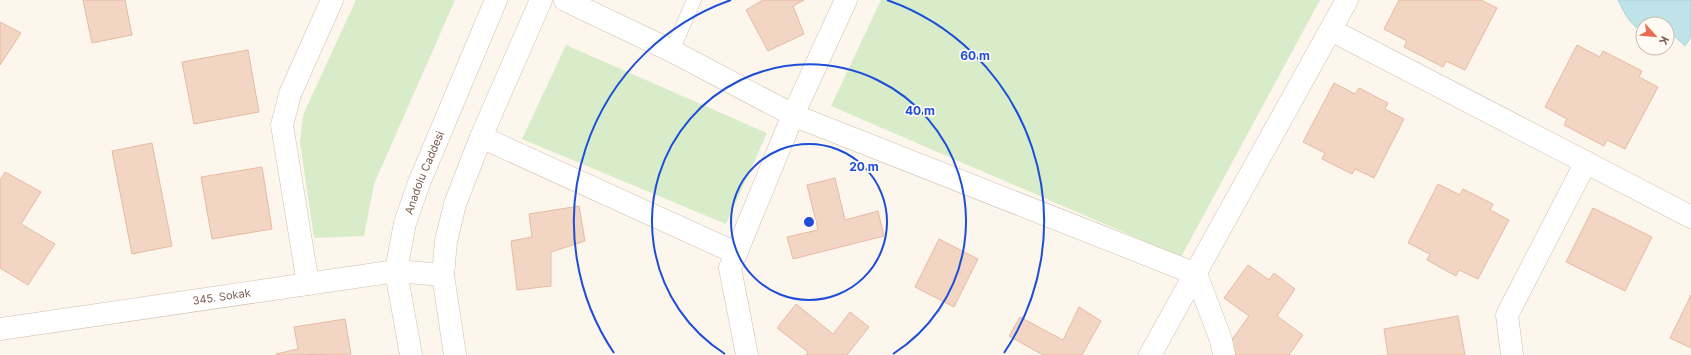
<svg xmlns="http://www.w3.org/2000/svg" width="1691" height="355" viewBox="0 0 1691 355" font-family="Inter,sans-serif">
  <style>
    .green { fill: #d8ecc9 }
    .water { fill: #bfe3e8; stroke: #a5d3da }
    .building { fill: #f3d5c3; stroke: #e6bba3 }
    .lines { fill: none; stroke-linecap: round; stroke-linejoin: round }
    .service-casing { stroke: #d1beb0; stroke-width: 15 }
    .minor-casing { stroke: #d1beb0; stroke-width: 23 }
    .tertiary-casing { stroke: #d1beb0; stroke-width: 23 }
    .service { stroke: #fff; stroke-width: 14 }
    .minor { stroke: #fff; stroke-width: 22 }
    .tertiary { stroke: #fff; stroke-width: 22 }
    .ring { fill: none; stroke: #1d4ed8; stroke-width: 2 }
    .labels { text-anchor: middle; stroke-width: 3.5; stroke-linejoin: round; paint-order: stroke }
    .street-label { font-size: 11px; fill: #7a5c4d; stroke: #fffaf3 }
    .centre { fill: #1d4ed8; stroke: #fffaf3; stroke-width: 2 }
    .ring-label { font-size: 12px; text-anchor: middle; font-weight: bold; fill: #1d4ed8; stroke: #fffaf3; stroke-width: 3.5; stroke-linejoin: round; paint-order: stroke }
  </style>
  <rect width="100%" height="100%" fill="#fdf6ec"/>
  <path class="green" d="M356,0H455L374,184L364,236L314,238L300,142L303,115Z
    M881,0H1320L1181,257L831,106Z
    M566,45L767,133L726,224L522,139Z"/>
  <path class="water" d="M1618,0H1691V37L1685,46L1671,33L1667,34V24H1643V31C1630,26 1624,12 1618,0Z"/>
  <path class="building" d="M83,0H125L132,35L92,43Z
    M763,0H804L793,6L804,34L768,51L746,10Z
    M1399,0H1481L1497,8L1465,70L1446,61L1443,67L1404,47L1407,41L1384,29Z
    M0,22L21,33L0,65Z
    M1577,45L1600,57L1603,51L1642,71L1639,77L1658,87L1625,149L1607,140L1604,146L1564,125L1567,119L1545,107Z
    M248,50L259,112L194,124L182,62Z
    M1334,83L1355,94L1359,88L1388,103L1385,109L1404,119L1374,178L1355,169L1352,174L1322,159L1325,153L1303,142Z
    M152,143L172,246L132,254L112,151Z
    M262,167L272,229L212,239L201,177Z
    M5,172L41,192L21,224L55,244L28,285L0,268V180Z
    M835,178L845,220L878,211L884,236L793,259L787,237L818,230L807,185Z
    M1438,184L1460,195L1463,189L1493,204L1490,210L1509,220L1478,279L1459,270L1456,276L1427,260L1430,254L1408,243Z
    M579,206L585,241L551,252V286L517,290L511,241L532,237L529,214Z
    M1593,208L1652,237L1625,291L1566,262Z
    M939,239L978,259L954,307L915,287Z
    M1248,265L1269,280L1274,273L1295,289L1277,316L1303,335L1289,355H1237L1226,348L1249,316L1224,298Z
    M1691,295V348L1670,338Z
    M796,304L833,334L850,312L869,327L847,355H806L808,352L777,328Z
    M1079,307L1101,321L1082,355H1043L1009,336L1020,317L1063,340Z
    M1458,316L1465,355H1388L1384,329Z
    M345,319L351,354L276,355V354L298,349L294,327Z"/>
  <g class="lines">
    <g class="service-casing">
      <path id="service" d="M672,51L694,0"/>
    </g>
    <g class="minor-casing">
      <g id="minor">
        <path d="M565,0L672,51L793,115L1196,274L1221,340L1224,355"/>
        <path d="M1331,30L1691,217"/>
        <path d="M481,137L736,253"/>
        <path d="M308,284L282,125L290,94L332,0"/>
        <path id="s1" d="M0,329L396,271L443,275"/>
        <path d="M747,355L730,268L793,115L846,0"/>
        <path d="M1150,355L1347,0"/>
        <path d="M1512,355L1507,315L1586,162"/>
      </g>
    </g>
    <g class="tertiary-casing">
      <g id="tertiary">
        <path id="s2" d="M411,355L396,271L405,223L419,183L496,0"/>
        <path d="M455,355L443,275L446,241L455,204L481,137L541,0"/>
      </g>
    </g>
    <use href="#service" class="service"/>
    <use href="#minor" class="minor"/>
    <use href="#tertiary" class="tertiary"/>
  </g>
  <g class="ring">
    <circle cx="809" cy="222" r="78"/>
    <path d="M725 354A157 157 0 1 1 893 354"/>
    <path d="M614 353A235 235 0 0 1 731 0M887 0A235 235 0 0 1 1004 353"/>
  </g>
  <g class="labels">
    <g class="street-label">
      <text dy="4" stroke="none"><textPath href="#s2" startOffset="188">Anadolu Caddesi</textPath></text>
      <text dy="4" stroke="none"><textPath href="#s1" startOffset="224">345. Sokak</textPath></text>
    </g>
  </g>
  <circle cx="809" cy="222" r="6" class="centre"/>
  <g class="ring-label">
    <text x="975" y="60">60 m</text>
    <text x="920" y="115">40 m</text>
    <text x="864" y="171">20 m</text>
  </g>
  <g transform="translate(1655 36) rotate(117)"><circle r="19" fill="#fffaf3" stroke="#cabbb1"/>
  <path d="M0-3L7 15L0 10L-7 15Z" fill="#e76f51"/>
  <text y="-6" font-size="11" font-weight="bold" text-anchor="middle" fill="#7a5c4d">K</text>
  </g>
</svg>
